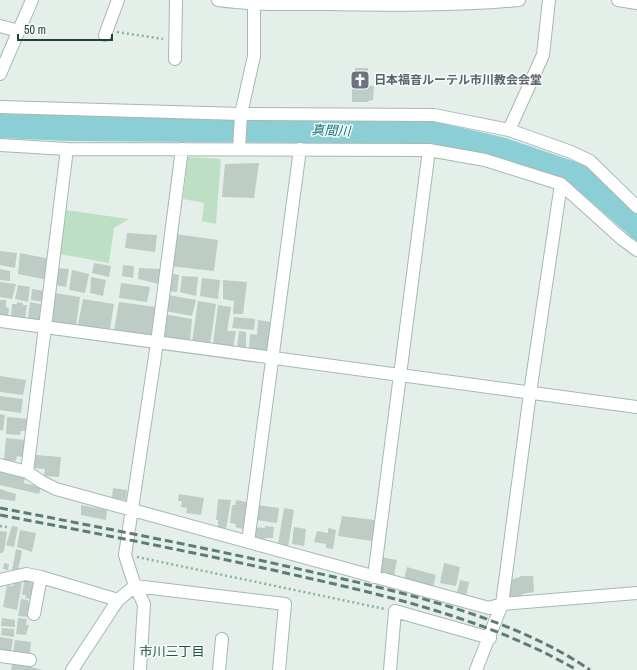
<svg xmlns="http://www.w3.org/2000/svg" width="637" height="670" viewBox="0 0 637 670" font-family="'Archivo Narrow','Noto Sans JP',sans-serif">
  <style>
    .green { fill: #bde0c5 }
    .water { fill: #8cced5 }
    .building { fill: #bdcdc5 }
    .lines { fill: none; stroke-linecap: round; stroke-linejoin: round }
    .minor-casing { stroke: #a7b8b1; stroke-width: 14 }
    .path { stroke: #84b3a2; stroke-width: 2.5; stroke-dasharray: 2 3; stroke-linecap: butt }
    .minor { stroke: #fff; stroke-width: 12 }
    .rail { stroke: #5e7d72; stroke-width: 3; stroke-dasharray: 8 4; stroke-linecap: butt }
    .labels { text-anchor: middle; stroke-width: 3; stroke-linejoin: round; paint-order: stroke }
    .worship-label { font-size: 12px; font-weight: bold; fill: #5b616d; stroke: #f6fbf8; text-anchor: start }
    .water-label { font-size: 13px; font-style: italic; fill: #1a7681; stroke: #f6fbf8 }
    .neighbourhood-label { font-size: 13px; fill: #1e5544; stroke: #f6fbf8 }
  </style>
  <rect width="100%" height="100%" fill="#e5efea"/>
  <path class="green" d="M188,157L221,159L216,224L202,221L204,203L183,199Z
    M66,210L129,219L114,228L109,263L60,254Z"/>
  <path class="water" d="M0,114L432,121L506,138L585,165L637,214V242L564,178L500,159L431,144L69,141L0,138Z"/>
  <path class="building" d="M355,68H368V86H374L373,100L368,101V102H352V73H355Z
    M259,163L254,198L222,197L225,164Z
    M127,233L157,235L155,252L125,248Z
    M175,234L218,240L214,271L170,266Z
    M0,251L17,253L15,268L0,265Z
    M20,253L50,259L47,280L18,274Z
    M94,263L111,266L109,277L92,273Z
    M123,265L134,266L133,278L122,276Z
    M57,268L69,269L66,287L54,285Z
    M139,268L161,269L159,284L138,279Z
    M0,269L10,271V281L0,280Z
    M72,270L89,274L85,293L69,290Z
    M169,273L179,275L177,292L167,291Z
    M182,276L198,277L196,296L180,292Z
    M91,277L106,280L103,296L90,293Z
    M202,278L220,280L218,299L200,296Z
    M223,280L247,282L243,314H233L234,301L223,299Z
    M0,282L16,284L12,299L0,297Z
    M121,283L150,287L147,302L119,298Z
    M18,285L30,287L28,302L15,299Z
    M32,289L46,291L44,302L31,300Z
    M55,293L80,297L76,326L52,323Z
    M168,295L196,300L192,316L165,311Z
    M83,299L114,304L110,329L78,325Z
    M0,300H6V307L9,308L8,317L0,316Z
    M198,301L216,304L210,345L192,342Z
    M17,302L23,303V305H27L25,319L11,317L12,304H17Z
    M30,302L45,305L44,312H40L39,321L28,319Z
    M119,302L156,307L153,337L114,330Z
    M218,305L231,307L227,331H236L233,348L213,344Z
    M164,314L192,319L190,342L162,337Z
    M234,317L255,319L254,330L232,328Z
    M258,320L271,322L268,352L249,350L250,334L257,335Z
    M239,331L246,332V350L237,348Z
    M0,376L26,380L23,395L0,392Z
    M0,396L23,399L21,413L0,410Z
    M0,414L5,415L3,431L0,430Z
    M7,417L30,419L26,431H21L20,435L6,434Z
    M6,438L25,440L23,457L17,456L16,461L4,460Z
    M36,455L61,457L59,477L44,476L45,469L34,468Z
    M0,470L17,474L25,478L24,483L41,487L39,494L0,485Z
    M113,488L127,490L126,500L112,498Z
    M0,489L16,494L15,501L0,499Z
    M179,494L204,498L201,515L186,513L187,508L181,507L182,501H178Z
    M218,499L231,500L226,529L218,528V520H216Z
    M236,500L247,502L243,529L235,527L236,524L230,523L232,505H235Z
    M81,505L107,510L106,520L81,515Z
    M257,505L279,508L277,523L256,520Z
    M284,508L294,510L288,547L278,544Z
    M342,516L375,520L372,541L338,536Z
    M12,526L18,527L14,547L6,545Z
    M265,526L274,527L273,538H265L264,540L253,538L254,527L265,528Z
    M294,527L306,529L304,546L292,544Z
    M328,528L336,530L333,549L326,548V544L314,542L317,531L328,533Z
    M20,530L36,533L32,552L17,547Z
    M0,531L7,532L4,551L2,553H0Z
    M16,549L22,551L18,571L12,570Z
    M381,557L397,560L394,576L378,573Z
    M4,563L9,564L8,570L3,569Z
    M444,563L460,567L456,586L440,583Z
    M407,567L436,575L433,588L404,579Z
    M520,576H533L534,592L522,594V596H510V580L520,577Z
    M460,580L469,582L466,596L457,593Z
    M24,581L35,583L32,599L25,598L26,595H22Z
    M14,582L22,583L17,610L3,607L7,585L13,586Z
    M21,599L28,600V602L31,603L29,617L18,616Z
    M2,618L15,620V627L1,626Z
    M18,618L27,619L26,625H29L26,635L16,634Z
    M2,628L14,629V637L1,635Z
    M0,637L13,639L11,652L0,650Z
    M15,640L31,642L30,654L13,652Z
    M13,662L32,664L31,667L43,670H11Z"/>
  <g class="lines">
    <g class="minor-casing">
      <path id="minor" d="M218,0C254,5 291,4 327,4C391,5 455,6 519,0
        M618,0L637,3
        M0,26L19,31
        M105,35L118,0
        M175,59L176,0
        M0,74L32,0
        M0,107L241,114L434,115L509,130L571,152L590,161L637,207
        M509,130L543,55L549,0
        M0,145L67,149L429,150L485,160L561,184L622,239L637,250
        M239,149L241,114L254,56V3
        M0,321L637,407
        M0,465L27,472L42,482L56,489L489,608L502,604L637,593
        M27,472L67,149
        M248,542L300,149
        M374,577L429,150
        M0,580L26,574L41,577L118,600
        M34,614L41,577
        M0,656L30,660
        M72,670L118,600L135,586L285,604L279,670
        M140,670L144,604L135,586L125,555L157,343L182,149
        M219,670L222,639
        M390,670L395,611L490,638
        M476,670L502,604L530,393L561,184"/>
    </g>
    <path class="path" d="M117,32L163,39
      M0,526L7,527
      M137,557L385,609"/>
    <use href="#minor" class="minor"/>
    <path class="rail" d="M0,508C104,528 208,548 312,572C402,592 513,617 590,670
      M0,515C100,534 199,553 299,576C394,597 492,621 577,670"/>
  </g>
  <defs>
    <g id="church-square" transform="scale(1)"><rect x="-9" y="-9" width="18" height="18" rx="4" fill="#6b7280" stroke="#f6fbf8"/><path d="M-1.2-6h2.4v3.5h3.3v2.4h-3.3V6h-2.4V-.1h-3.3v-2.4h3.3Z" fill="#fff"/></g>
  </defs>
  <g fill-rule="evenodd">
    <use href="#church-square" x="360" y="80"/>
  </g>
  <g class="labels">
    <g class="worship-label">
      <text x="374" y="84">日本福音ルーテル市川教会会堂</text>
    </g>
    <g class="water-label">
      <text transform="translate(331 130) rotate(2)" y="5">真間川</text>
    </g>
    <g class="neighbourhood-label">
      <text x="172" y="656">市川三丁目</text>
    </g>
  </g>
  <path d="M18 34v6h94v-6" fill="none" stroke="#234237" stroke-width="2"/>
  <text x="24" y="34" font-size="12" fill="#234237" stroke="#f6fbf8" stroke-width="3" paint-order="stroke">50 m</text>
</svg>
